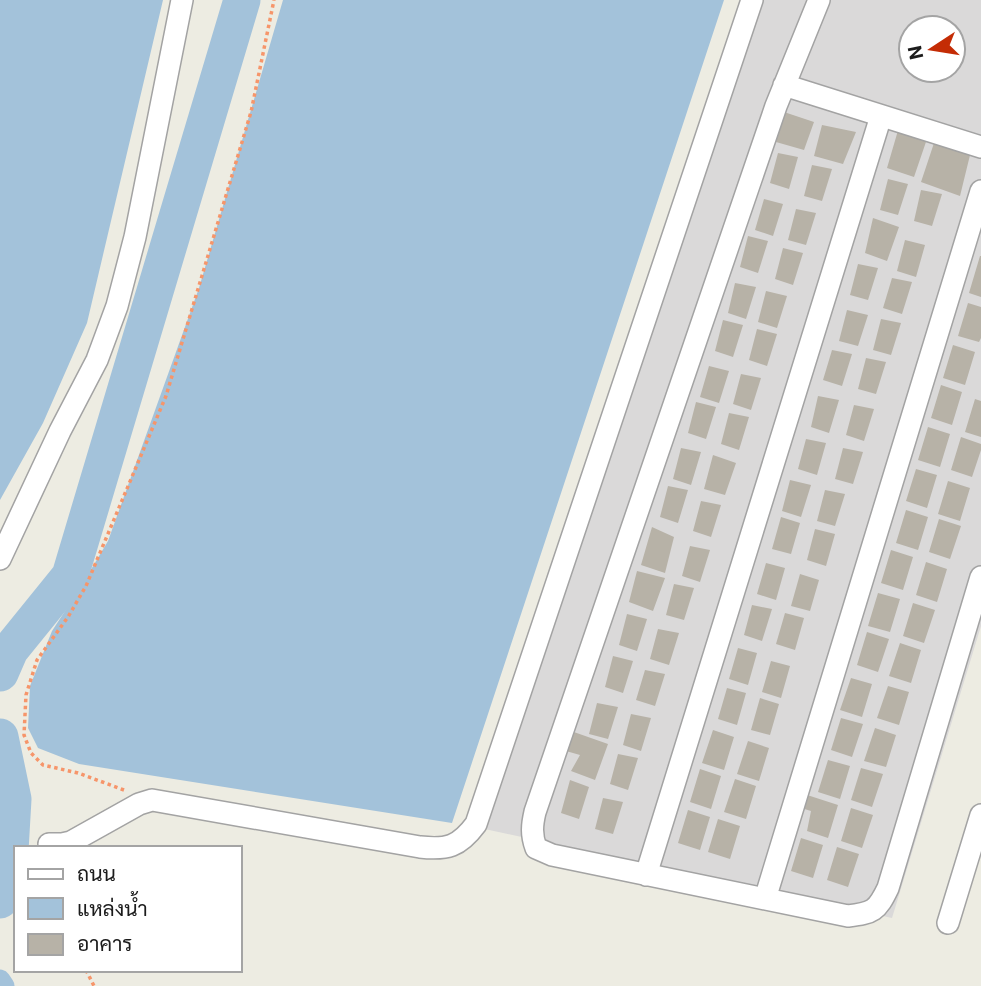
<svg xmlns="http://www.w3.org/2000/svg" width="981" height="986" viewBox="0 0 981 986" font-family="Roboto,Sarabun,sans-serif">
  <style>
    .residential { fill: #dad9d9; fill-rule: evenodd }
    .water { fill: #a3c2da }
    .lines { fill: none; stroke-linecap: round; stroke-linejoin: round }
    .canal { stroke: #a3c2da; stroke-width: 21 }
    .river { stroke: #a3c2da; stroke-width: 37 }
    .building { fill: #b7b2a7 }
    .street-casing { stroke: #a3a3a3; stroke-width: 24 }
    .path { stroke: #f6956a; stroke-width: 3.5; stroke-dasharray: 3.5 3.5; stroke-linecap: butt }
    .street { stroke: #fff; stroke-width: 21 }
  </style>
  <rect width="100%" height="100%" fill="#edece2"/>
  <path class="residential" d="M743,0H981V626L892,918L480,828ZM911,28H953V70H911Z"/>
  <path class="water" d="M0,0H163L87,323L43,423L0,500Z
    M283,0H724L452,823L79,764L38,748L28,728L30,686L52,631L80,588L108,541L199,288Z"/>
  <g class="lines">
    <path class="canal" d="M0,980L4,986"/>
    <path class="river" d="M0,673L10,650L70,576L242,0
      M0,737L13,799L8,885L0,900"/>
  </g>
  <path class="building" d="M784,112L814,122L804,150L776,142Z
    M822,125L856,132L843,164L814,156Z
    M899,127L928,136L914,177L887,168Z
    M934,143L971,151L960,196L921,182Z
    M778,153L798,157L789,189L770,183Z
    M812,165L832,169L822,201L804,196Z
    M888,179L908,184L898,215L880,210Z
    M921,190L942,194L932,226L914,221Z
    M764,199L783,204L773,236L755,230Z
    M796,209L816,213L806,245L788,240Z
    M873,218L899,227L887,261L865,253Z
    M748,236L768,241L758,273L740,267Z
    M905,240L925,245L916,277L897,271Z
    M783,248L803,253L793,285L775,279Z
    M980,256H981V297L969,293Z
    M858,264L878,268L868,300L850,295Z
    M892,278L912,282L902,314L883,308Z
    M735,283L756,287L746,319L728,313Z
    M766,291L787,296L777,328L758,322Z
    M968,303L981,307V338L979,342L958,336Z
    M847,310L868,315L858,346L839,341Z
    M881,319L901,323L891,355L873,350Z
    M723,320L743,325L733,357L715,351Z
    M757,329L777,334L767,366L749,360Z
    M953,345L975,352L965,385L943,378Z
    M832,350L852,354L842,386L823,380Z
    M866,358L886,362L876,394L858,389Z
    M709,366L729,371L719,403L700,397Z
    M741,374L761,378L751,410L733,404Z
    M941,385L962,392L952,425L931,418Z
    M818,396L839,400L829,433L811,427Z
    M975,399L981,401V437L965,432Z
    M696,402L716,407L706,439L688,433Z
    M854,405L874,409L864,441L846,435Z
    M729,413L749,417L739,450L721,444Z
    M928,427L950,434L940,467L918,460Z
    M961,437L981,444V450L972,477L951,470Z
    M806,439L826,443L817,475L798,469Z
    M681,448L701,452L691,485L673,479Z
    M843,448L863,452L853,484L835,479Z
    M713,455L736,463L725,495L704,489Z
    M916,469L937,475L927,508L906,501Z
    M790,480L811,485L801,517L782,511Z
    M948,481L970,488L960,521L938,514Z
    M668,486L688,490L678,523L660,517Z
    M825,490L845,494L835,526L817,521Z
    M701,501L721,505L711,537L693,531Z
    M906,510L928,517L918,550L896,543Z
    M781,517L800,523L791,554L772,549Z
    M939,519L961,526L950,559L929,552Z
    M652,527L674,537L665,573L641,565Z
    M815,529L835,534L826,566L807,560Z
    M690,546L710,550L700,582L682,576Z
    M891,550L913,557L903,590L881,583Z
    M926,562L947,569L937,602L916,595Z
    M766,563L785,568L776,600L757,594Z
    M637,571L665,578L653,611L629,602Z
    M800,574L819,580L810,611L791,606Z
    M674,584L694,588L684,620L666,615Z
    M878,593L900,599L890,632L868,626Z
    M913,603L935,610L924,643L903,636Z
    M752,605L772,609L762,641L744,635Z
    M785,613L804,618L795,650L776,644Z
    M627,614L647,619L637,651L619,645Z
    M658,629L679,633L669,665L650,659Z
    M867,632L889,639L878,672L857,665Z
    M900,643L921,650L911,683L889,676Z
    M738,648L757,653L748,685L729,679Z
    M613,656L633,661L623,693L605,687Z
    M771,661L790,666L781,698L762,692Z
    M645,670L665,674L655,706L636,700Z
    M851,678L872,684L862,717L840,710Z
    M888,686L909,692L899,725L877,718Z
    M727,688L746,693L737,725L718,719Z
    M760,698L779,704L770,735L751,730Z
    M597,703L618,707L608,739L589,734Z
    M631,714L651,718L641,751L623,745Z
    M841,718L863,724L852,757L831,750Z
    M875,728L896,735L886,767L864,761Z
    M713,730L734,737L724,770L702,763Z
    M571,731L608,744L595,780L571,771L580,755L566,751Z
    M748,741L769,748L759,781L737,774Z
    M618,754L638,758L628,790L610,784Z
    M828,760L850,766L840,799L818,792Z
    M861,768L883,774L872,807L851,800Z
    M700,769L721,776L711,809L690,802Z
    M735,779L756,786L746,819L724,812Z
    M570,780L589,787L579,819L561,813Z
    M801,793L838,805L828,838L807,831L811,811L798,807Z
    M603,798L623,802L613,834L595,829Z
    M851,808L873,815L862,848L841,841Z
    M688,810L710,817L700,850L678,843Z
    M718,819L740,826L730,859L708,852Z
    M801,838L823,845L813,878L791,871Z
    M837,847L859,854L848,887L827,880Z"/>
  <g class="lines">
    <g class="street-casing">
      <path id="street" d="M819,0L776,106L535,812C532,825 531,834 536,848L552,855L848,916C873,913 877,911 888,888L981,577
        M784,85L981,147
        M0,559L60,431L97,360L117,306L135,237L182,0
        M49,844H62L71,842L139,804L152,800L420,847C447,850 459,847 476,824L752,0
        M646,875L881,116
        M765,899L981,191
        M948,923L981,815"/>
    </g>
    <path class="path" d="M124,790L78,773L43,765L31,753L24,735L26,695L37,660L68,617L86,586L166,396L251,112L274,0
      M86,970L94,986"/>
    <use href="#street" class="street"/>
  </g>
  <rect x="14" y="846" width="228" height="126" fill="#ffffff" stroke="#a4a4a4" stroke-width="2"/>
  <rect x="28" y="869" width="35" height="10" fill="#ffffff" stroke="#a4a4a4" stroke-width="2"/>
  <text x="77" y="881" font-size="21" fill="#1c1c1c">ถนน</text>
  <rect x="28" y="898" width="35" height="21" fill="#a3c2da" stroke="#a4a4a4" stroke-width="2"/>
  <text x="77" y="916" font-size="21" fill="#1c1c1c">แหล่งน้ำ</text>
  <rect x="28" y="934" width="35" height="21" fill="#b7b2a7" stroke="#a4a4a4" stroke-width="2"/>
  <text x="77" y="951" font-size="21" fill="#1c1c1c">อาคาร</text>
  <g transform="translate(932 49) rotate(258)"><circle r="33" fill="#ffffff" stroke="#a4a4a4" stroke-width="2"/>
  <path d="M0-5L12 26L0 18L-12 26Z" fill="#c42c05"/>
  <text y="-10" font-size="19" font-weight="bold" text-anchor="middle" fill="#1c1c1c">N</text>
  </g>
</svg>
